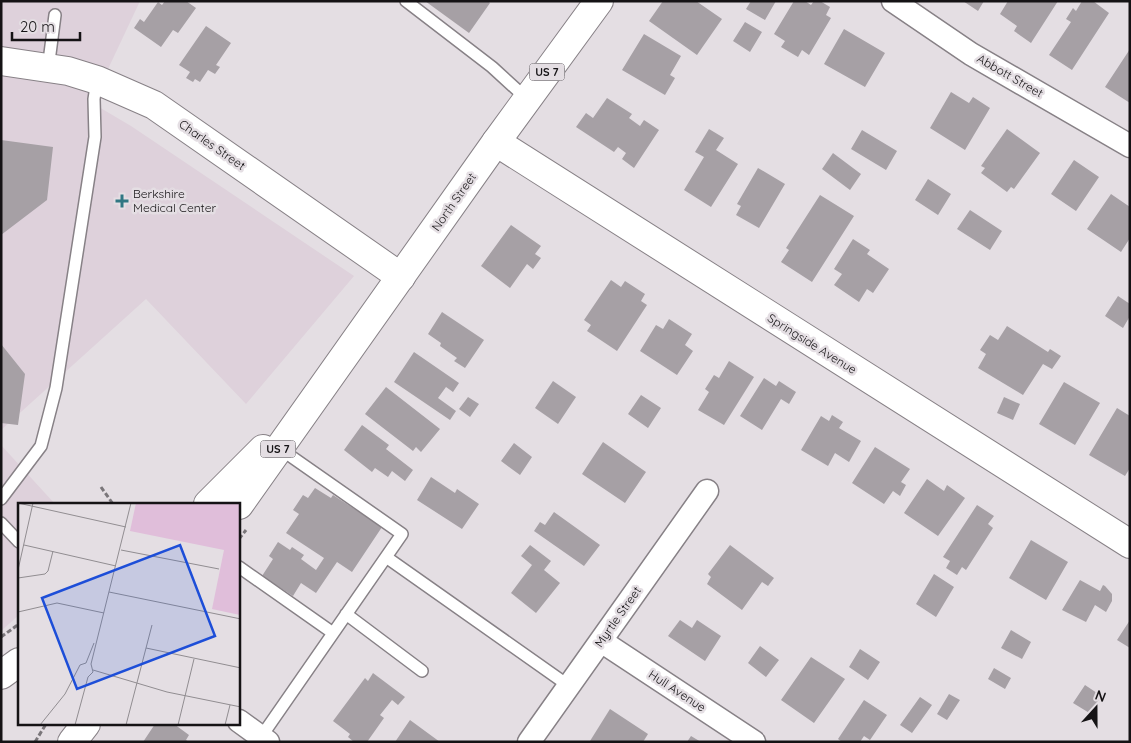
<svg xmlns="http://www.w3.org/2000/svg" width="1131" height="743" viewBox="0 0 1131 743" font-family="Quicksand,sans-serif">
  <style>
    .built { fill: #ded1db }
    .building { fill: #a6a0a5 }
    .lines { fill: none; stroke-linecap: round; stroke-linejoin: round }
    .service-casing { stroke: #878186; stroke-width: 14 }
    .minor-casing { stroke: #878186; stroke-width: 25 }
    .tertiary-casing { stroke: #878186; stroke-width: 30 }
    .primary-casing { stroke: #878186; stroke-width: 30 }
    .path { stroke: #7a767a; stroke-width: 3; stroke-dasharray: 5 2.5; stroke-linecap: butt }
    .service { stroke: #fff; stroke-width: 11 }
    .minor { stroke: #fff; stroke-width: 22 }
    .tertiary { stroke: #fff; stroke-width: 28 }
    .primary { stroke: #fff; stroke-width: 28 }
    .poi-dot { fill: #307783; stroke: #e4dee3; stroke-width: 2 }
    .labels { text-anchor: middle; stroke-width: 5; stroke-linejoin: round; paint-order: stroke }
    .shield { fill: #e4dee3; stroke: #535053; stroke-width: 1 }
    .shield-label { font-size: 11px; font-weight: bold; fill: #151315 }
    .street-label { font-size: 12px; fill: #151315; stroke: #e4dee3 }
    .poi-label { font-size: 12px; fill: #151315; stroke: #e4dee3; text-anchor: start }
    .inset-road { fill: none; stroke: #918d91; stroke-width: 1 }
    .view { fill: #1d4ed8; fill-opacity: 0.15; stroke: #1d4ed8; stroke-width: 2.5 }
    .inset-edge { fill: none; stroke: #151315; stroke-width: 2.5 }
  </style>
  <rect width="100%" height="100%" fill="#e4dee3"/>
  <path class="built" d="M1,1H140L92,103L131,126L354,276L246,404L146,299L1,430Z
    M1,445L55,504H19V615L1,631Z"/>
  <path class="building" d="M165,1H186L196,8L178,33L173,30L161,47L134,28L140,19L144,22L158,2L162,5Z
    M425,1H488L490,3L469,33Z
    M663,1H696L722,19L697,55L649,21Z
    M751,1H776L765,20L746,9Z
    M794,1H805L811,5L814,1H820L830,7L826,15L831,18L809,55L802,50L798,57L781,47L785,41L774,34Z
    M963,1H984L978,11Z
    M1008,1H1058L1031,43L1014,31L1017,26L1000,14Z
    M1082,1H1093L1109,13L1072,70L1049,55L1071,22L1066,19L1073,8L1076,11Z
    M745,22L762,32L750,52L733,41Z
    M206,26L231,43L216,65L220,67L215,74L208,70L200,82L195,79L193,82L186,78L190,72L179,65Z
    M844,29L885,53L865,87L824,64Z
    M644,34L681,56L670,75L675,78L665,95L622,70Z
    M1130,49V103L1105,87Z
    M951,92L969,103L973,97L990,108L965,150L930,128Z
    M607,98L632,114L629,118L640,126L644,120L659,130L634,168L622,159L626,153L618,147L614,152L576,127L586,113L593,118Z
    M709,129L724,138L716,150L738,164L711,207L684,190L704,157L695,152Z
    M1007,129L1040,153L1014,189L1011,187L1007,192L981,173L985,168L981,166Z
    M862,130L897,151L886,170L851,149Z
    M1,140L53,147L47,200L1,235Z
    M833,153L861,174L850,190L822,169Z
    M1074,160L1099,177L1076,211L1051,194Z
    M758,168L785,184L759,228L736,215L741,206L737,204Z
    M928,179L951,194L938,215L915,200Z
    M1111,194L1130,207V238L1121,252L1087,229Z
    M820,195L854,216L812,282L781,262L789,250L786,248Z
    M970,210L1002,231L990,250L957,229Z
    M511,225L541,246L535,254L541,258L533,269L527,264L510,288L481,266Z
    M853,239L870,250L867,254L889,269L873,293L867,289L859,302L834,285L842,274L834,269Z
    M611,280L621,287L625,281L645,294L641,301L647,305L617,351L587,331L591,325L584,320Z
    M1118,296L1130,304V316L1123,328L1105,316Z
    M442,312L484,340L465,368L454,361L457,358L440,346L441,343L428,334Z
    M669,319L692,334L685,345L693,351L677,375L640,351L656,325L663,329Z
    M1007,326L1048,352L1050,349L1061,356L1052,369L1043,364L1023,395L978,368L986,354L980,350L990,335L998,340Z
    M1,344L25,374L18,425L1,423Z
    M414,352L459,383L453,392L446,387L438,398L456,411L450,420L394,382Z
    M729,361L754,377L724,425L698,410L709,392L705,389L714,375L719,378Z
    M764,378L776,386L779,381L796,392L789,404L781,399L762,430L740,416Z
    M553,381L576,397L558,424L535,408Z
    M1064,382L1100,403L1075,445L1039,424Z
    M386,387L440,429L421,452L416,447L413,451L365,414Z
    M641,395L661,408L648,428L628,414Z
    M468,397L479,404L470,417L459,409Z
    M1004,397L1020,404L1013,420L997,413Z
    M1117,408L1130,416V468L1125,476L1089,455Z
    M832,415L843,422L839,428L861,441L849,462L835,453L828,466L801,450L821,416L829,421Z
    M362,425L389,445L386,449L413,470L405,481L392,471L388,477L375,468L372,472L344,450Z
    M603,442L646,472L625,503L582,474Z
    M514,443L532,457L520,475L501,461Z
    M875,447L910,469L901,482L906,485L900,496L893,491L884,504L852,483Z
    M431,477L455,493L457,489L479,504L462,529L417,500Z
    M927,479L944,491L947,485L965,498L938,536L904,513Z
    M315,488L331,498L333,495L382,527L352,572L337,562L316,593L301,583L293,596L262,576L273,559L269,556L278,542L290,550L292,547L304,555L301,559L316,570L324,558L286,533L299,514L293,510L303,495L308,498Z
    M977,505L994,516L988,524L993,528L966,570L962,567L957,575L946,568L950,561L943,557Z
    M554,512L600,545L584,566L534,531L540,522L545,525Z
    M1031,540L1068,562L1046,600L1009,578Z
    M530,545L551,561L544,570L560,583L536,613L511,593L532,565L521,556Z
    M730,545L774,578L768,586L762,582L742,610L707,584L711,577L708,574Z
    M934,574L954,587L936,617L916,604Z
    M1080,580L1100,591L1103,585L1105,586L1112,594V601L1106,612L1095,605L1086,622L1062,610Z
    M680,620L692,628L697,620L721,636L705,661L668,636Z
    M1130,620V648L1117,640Z
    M1011,630L1031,642L1022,659L1001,648Z
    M760,646L779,660L766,677L748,663Z
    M860,649L880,662L868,680L849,667Z
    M811,657L845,679L814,723L781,700Z
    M994,668L1011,678L1005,689L988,679Z
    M373,673L405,697L398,705L392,700L380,715L384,718L367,742H354L348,737L350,734L333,721L365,678L368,681Z
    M1085,685L1103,697L1091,714L1073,703Z
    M949,694L960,700L947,720L937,714Z
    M920,697L932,705L912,733L900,725Z
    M864,700L887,715L870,740L864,736L860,742H842L838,739Z
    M610,709L648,734L643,742L590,741Z
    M410,720L440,742H395Z
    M155,724H168L171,726L174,724L189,735L186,740L189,742H143Z
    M691,736L701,742H687Z"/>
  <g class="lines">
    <g class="service-casing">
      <path id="service" d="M406,1L492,67L527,99
        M48,69L55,15
        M1,499L41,446L56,388L95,137L94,99L97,80
        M1,523L19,542
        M386,557L569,686
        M239,567L333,633
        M346,614L422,671
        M261,737L402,534L279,448"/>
    </g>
    <g class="minor-casing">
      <path id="minor" d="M893,1L971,54L1130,146
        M601,641L754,742
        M239,721L268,742
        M529,742L707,491"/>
    </g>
    <g class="tertiary-casing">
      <path id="tertiary" d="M1,61L68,71L97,80L154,105L401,277
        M496,142L1130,544"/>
    </g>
    <g class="primary-casing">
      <path id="primary" d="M208,504L263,449
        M239,505L496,142L599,1
        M1,675L19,662
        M72,742L86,724"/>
    </g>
    <path class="path" d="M101,487L113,504
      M239,539L246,530
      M1,637L19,624
      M35,742L46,724"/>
    <use href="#service" class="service"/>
    <use href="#minor" class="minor"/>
    <use href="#tertiary" class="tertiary"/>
    <use href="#primary" class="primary"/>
  </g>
  <path class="poi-dot" d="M119.5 193.5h5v5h5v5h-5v5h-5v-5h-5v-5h5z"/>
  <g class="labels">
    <g class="shield">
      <rect x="529.5" y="63.5" width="35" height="17" rx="4"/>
      <rect x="260.5" y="440.5" width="35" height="17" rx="4"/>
    </g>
    <g class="shield-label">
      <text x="547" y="76">US 7</text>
      <text x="278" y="453">US 7</text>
    </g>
    <g class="street-label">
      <text transform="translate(1010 76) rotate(30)" y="4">Abbott Street</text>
      <text transform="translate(212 145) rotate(35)" y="4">Charles Street</text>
      <text transform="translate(454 202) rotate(-55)" y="4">North Street</text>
      <text transform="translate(812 344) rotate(32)" y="4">Springside Avenue</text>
      <text transform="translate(618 617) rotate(-55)" y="4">Myrtle Street</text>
      <text transform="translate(677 691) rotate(33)" y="4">Hull Avenue</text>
    </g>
    <g class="poi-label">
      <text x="133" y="198">Berkshire<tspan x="133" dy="14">Medical Center</tspan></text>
    </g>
  </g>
  <g transform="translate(18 503)">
    <rect width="222" height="222" fill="#e4dee3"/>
    <path d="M118,0H222V112L194,106L206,47L112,28Z" fill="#e0beda"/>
    <path class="inset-road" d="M0,0L108,24M6,42L98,63M103,47L201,66M0,67L15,0M0,75L27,71L30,68L35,48M91,89L223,116M0,109L39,100L86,110M128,145L223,165M75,167L149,189L223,204M22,222L47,191L62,162L68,160L76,140M57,222L70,174L75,169L73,161L113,0M108,222L134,122M160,222L176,156M207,222L212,202"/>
    <path class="view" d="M162,42L197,133L59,186L24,95Z"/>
    <rect width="222" height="222" class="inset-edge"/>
  </g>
  <rect width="1131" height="743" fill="none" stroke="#151315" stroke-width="5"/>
  <g transform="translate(1096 708) rotate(21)" stroke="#e4dee3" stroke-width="4" paint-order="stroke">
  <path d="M0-4L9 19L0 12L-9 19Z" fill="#151315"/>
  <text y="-8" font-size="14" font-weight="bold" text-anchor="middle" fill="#151315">N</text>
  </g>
  <path d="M12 32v8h68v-8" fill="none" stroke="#151315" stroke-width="2.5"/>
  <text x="20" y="32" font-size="15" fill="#151315" stroke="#e4dee3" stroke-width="4" paint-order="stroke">20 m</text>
</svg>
